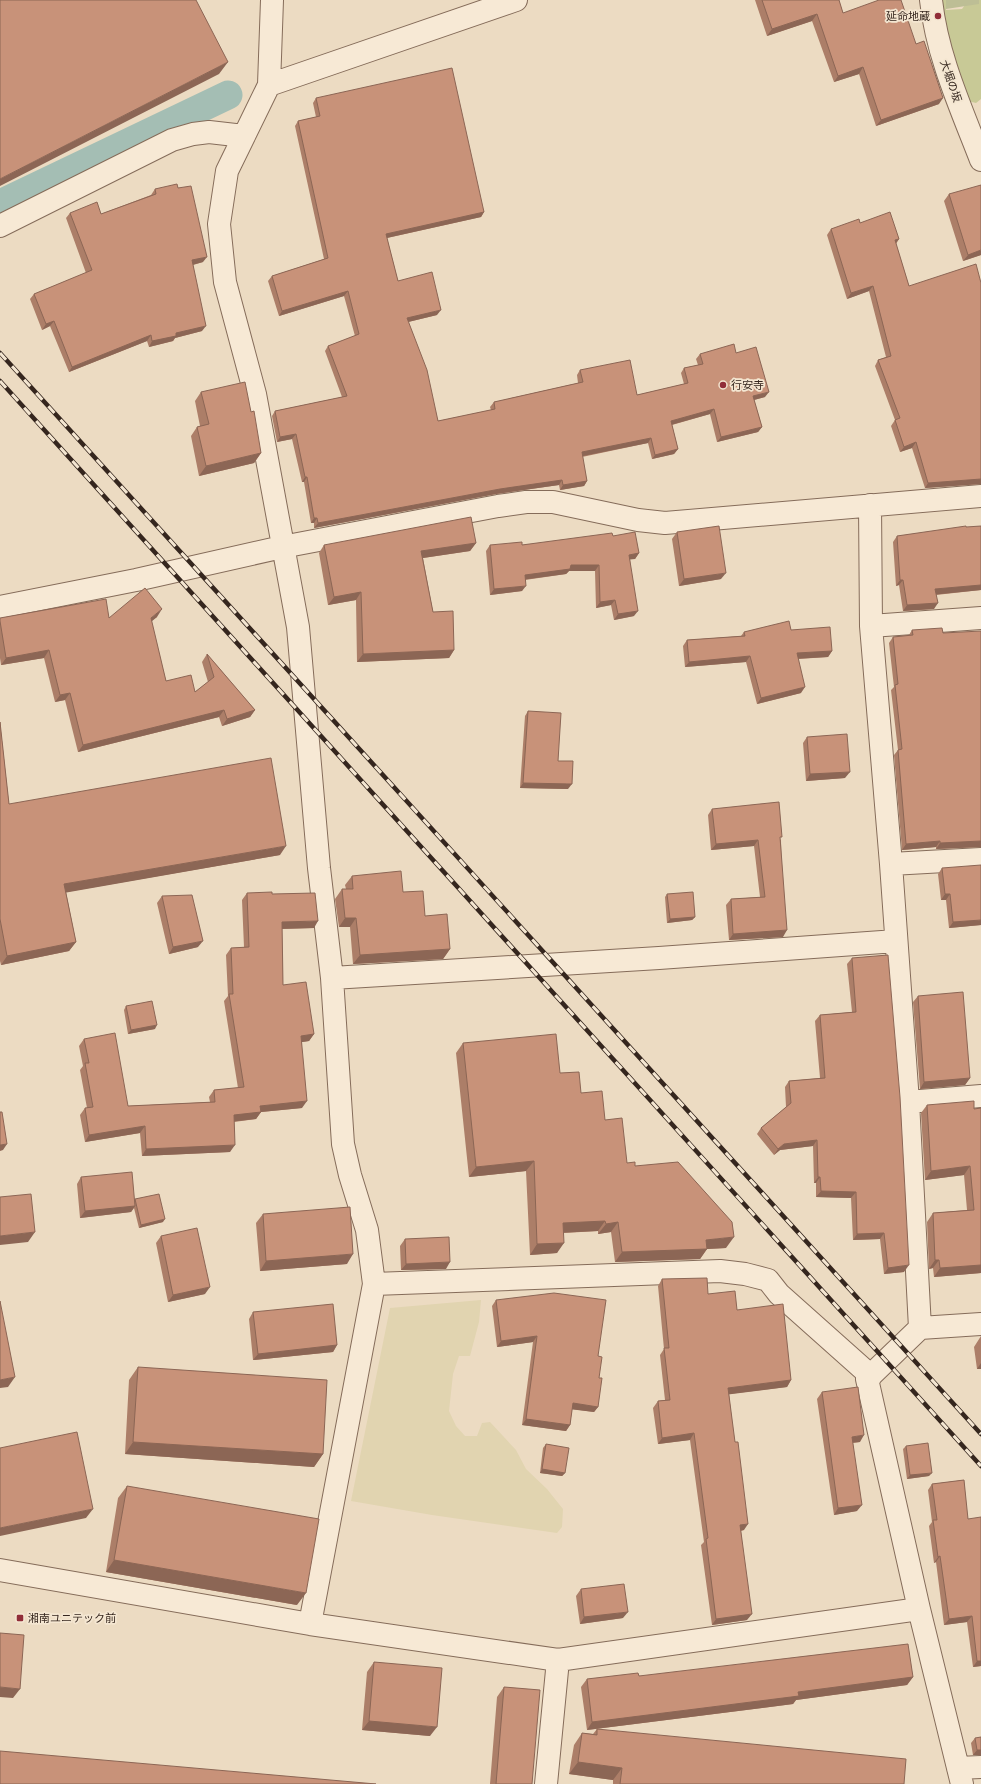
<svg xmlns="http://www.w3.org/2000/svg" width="981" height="1784" viewBox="0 0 981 1784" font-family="Literata,'Noto Sans JP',serif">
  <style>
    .farmland { fill: #e1d4b0 }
    .green { fill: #c8c996 }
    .cemetery { fill: #bdbe95 }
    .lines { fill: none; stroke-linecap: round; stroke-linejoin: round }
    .canal { stroke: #a4beb4; stroke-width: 29 }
    .minor-casing { stroke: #856c5a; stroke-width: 24 }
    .minor { stroke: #f7e9d5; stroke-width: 22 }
    .rail-casing { stroke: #35261e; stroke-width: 4.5 }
    .rail { stroke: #f4e6d1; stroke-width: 3; stroke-dasharray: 9; stroke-linecap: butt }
    .wall { fill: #ac7e68 }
    .shaded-wall { fill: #8c6655 }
    .building { fill: #c89279; stroke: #8c6655 }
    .poi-dot { fill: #912d38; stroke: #f4e6d1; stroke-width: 1.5 }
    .labels { text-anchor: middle; stroke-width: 3.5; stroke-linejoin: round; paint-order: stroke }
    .poi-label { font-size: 11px; fill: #35261e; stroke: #f4e6d1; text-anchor: start }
    .street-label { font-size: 11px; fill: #35261e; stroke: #f4e6d1 }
  </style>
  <rect width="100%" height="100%" fill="#ecdbc2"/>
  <path class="farmland" d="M481,1300L479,1322L470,1356H459L453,1374L449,1411L456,1426L465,1436H477L482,1423L490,1422L516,1450L526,1469L547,1489L563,1509L562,1527L557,1533L432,1515L351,1501L390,1308Z"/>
  <path class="green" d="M938,0H946V10L962,9L969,0H981V99L976,103L968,101L954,71Z"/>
  <path class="cemetery" d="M946,0H979V4L946,9Z"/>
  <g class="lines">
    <path class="canal" d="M0,204L228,95"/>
    <g class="minor-casing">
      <path id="minor" d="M272,0L269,85L227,171L219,224L225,282L255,394L298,627L319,868L332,978L343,1144L350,1175L367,1230L374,1284L310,1624
        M931,0C937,56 961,108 981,160
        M269,85L516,0
        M0,226L172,140L193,134L209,132L244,136
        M870,505L871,626L891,864L908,1102L920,1328
        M0,607L136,580L282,547L498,506L526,502H553L638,520L665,523L981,496
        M871,626L981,618
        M891,864L981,859
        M332,978L659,958L896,941
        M908,1102L981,1096
        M374,1284L720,1271L745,1274L768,1280L779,1294L871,1376
        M0,1570L310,1624L558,1660L919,1609
        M958,1768L981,1767
        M546,1784L558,1660
        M962,1784L919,1609L867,1379L920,1328L981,1324"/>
    </g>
    <use href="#minor" class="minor"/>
    <g class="rail-casing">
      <path id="rail" d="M0,353L981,1434
        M0,381L981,1466"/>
    </g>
    <use href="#rail" class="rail"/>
  </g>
  <path class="wall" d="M755,0H839L843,13L916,44L939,104L876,126L859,74L834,82L812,21L767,36Z
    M316,98L484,212L481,217L387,238L398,281L437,315L408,322L438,421L491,410L490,407L494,402L578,383L577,375L580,370L637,395L684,384L681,373L684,368L698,365L696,359L700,354L736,353L765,397L754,400L762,427L758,432L717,442L710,414L672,425L678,449L674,454L652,459L648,443L582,457L587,481L584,486L560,490L559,485L496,494L314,528V523H311L304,482H302L292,439L277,442L272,416L275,411L342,397L325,351L328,346L355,336L344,296L279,316L268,281L272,276L324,259L295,126L298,121L316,117L313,103Z
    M178,188L203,262L193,265L202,331L175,338L173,341L149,347L147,341L69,372L50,326L42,330L30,299L34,294L86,273L66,218L70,213L101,214L151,195L155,189Z
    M949,194L981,255L963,261L944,201Z
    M860,223L899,239L896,244L909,286L981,484L925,488L912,448L900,452L891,426L895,420L875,366L878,360L886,357L869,291L847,299L827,235L831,229Z
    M201,392L261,453L254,463L199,476L191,436L197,427L200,426L195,401Z
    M981,526V590L936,595L934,609L903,611L899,585L896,586L893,542L897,536Z
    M677,532L721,579L679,586L672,539Z
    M613,536L639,553L635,559H630L634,616L614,620L611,605L596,608L595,571H569L566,574L525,580L522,591L490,595L486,551L490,545H522Z
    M476,543L470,551L423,558L433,612L454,650L449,658L357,662L356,600L328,605L319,553L324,545Z
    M157,617L151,621L166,681L195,692L208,682L202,662L207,654L255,710L250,717L222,726L219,717L78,752L65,700L55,702L44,658L1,665L0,658V618H109Z
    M791,630L832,651L828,657L798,659L801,693L757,704L746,662L685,667L683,646L687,640L741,636L744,632Z
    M912,630L943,633L981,847L936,849V847L902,850L894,755L898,750L891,690L894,687L889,643L893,637L909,635Z
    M528,711L558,761L568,789L520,788L525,716Z
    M0,722L9,804L280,855L66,892L76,942L69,951L1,965L0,961Z
    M807,737L845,778L806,781L803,743Z
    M712,809L781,840L783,937L729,940L726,905L731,899L760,897L754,846L711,850L708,815Z
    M942,868L981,925L949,928L946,900H941L938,874Z
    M352,876L403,892L425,916L450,949L443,959L353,964L350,927H339L335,899L342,889H346L345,885Z
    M247,893L272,894L314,928L282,929L283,985L314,1034L309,1041L302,1042V1108L261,1112L256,1119L234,1122L230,1152L142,1156L140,1133L85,1142L80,1115L85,1108H87L80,1070L83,1066L79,1046L84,1039L128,1106L210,1102L209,1097L214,1090L238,1088L224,1001L228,996L226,955L231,948L244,947L242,900Z
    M667,894L695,917L692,920L667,923L665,897Z
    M162,896L198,947L169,954L157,903Z
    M852,958L904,1272L884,1274L880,1239L853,1240L851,1198L816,1197V1183H814L813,1146L780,1150L774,1155L757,1134L761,1128L786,1107L785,1087L789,1081L820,1078L815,1021L820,1015L852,1012L847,964Z
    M918,996L970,1078L965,1085L920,1089L913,1002Z
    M126,1006L155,1029L128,1034L124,1010Z
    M463,1043L560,1073L581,1093L605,1120L627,1163L635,1166L726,1248L707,1249L700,1259L615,1262L611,1232L598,1234V1231L564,1233L557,1253L530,1255L526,1171L469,1177L456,1053Z
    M927,1105L974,1109L981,1108V1273L934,1277L933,1268L929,1269L927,1222L933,1213L967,1210L964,1175L925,1180L921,1113Z
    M81,1177L135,1200V1199L163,1222L139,1228L134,1208L131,1212L80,1218L77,1184Z
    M263,1214L347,1264L260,1271L256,1223Z
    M161,1236L205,1294L168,1302L156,1243Z
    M405,1239L446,1269L401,1270L400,1246Z
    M662,1279L708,1294L737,1310L791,1380L787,1387L729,1394L744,1530L741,1531L747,1620L712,1625L701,1545L704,1542L690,1440L658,1444L653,1408L658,1401L665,1400L660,1355L664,1349L658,1286Z
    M496,1300L598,1356L599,1378L598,1407L594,1412L572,1409L570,1425L566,1431L522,1425L533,1342L497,1347L492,1306Z
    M253,1312L337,1345L333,1352L253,1360L249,1319Z
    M981,1336V1369H977L974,1347Z
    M138,1367L323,1454L314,1467L125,1454L129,1380Z
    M822,1392L860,1442L853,1443L857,1511L834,1515L817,1399Z
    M546,1444L565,1473L562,1476L540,1473L543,1448Z
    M906,1446L929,1476L907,1479L903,1449Z
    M964,1480L981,1666L973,1667L967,1622L944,1625L936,1562L934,1563L929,1526L932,1522L928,1490L932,1484Z
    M127,1486L297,1605L106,1572L118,1498Z
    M581,1589L623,1618L580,1624L576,1596Z
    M374,1662L430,1736L362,1730L367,1672Z
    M639,1676L913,1677L907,1685L796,1700L793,1704L587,1730L581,1687L587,1679Z
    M504,1687L532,1784H490L497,1697Z
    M597,1729L904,1784H613V1780L569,1774L574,1745L582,1733L593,1734Z
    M975,1738L981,1755H973L971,1743Z"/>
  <path class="shaded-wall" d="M817,14L812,21L767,36L772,29Z
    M228,62L219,74L0,186V179Z
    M863,67L859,74L834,82L838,76Z
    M943,98L939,104L876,126L881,120Z
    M484,212L481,217L382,239L386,234Z
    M899,239L895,244V240Z
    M981,250V255L963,261L968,255Z
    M207,257L203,262L188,266L192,260Z
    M873,286L869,291L847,299L851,293Z
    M348,291L344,296L279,316L282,311Z
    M441,310L437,315L404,323L407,318Z
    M54,321L50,326L42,330L46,324Z
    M206,326L202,331L175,338L173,341L149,347L152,341L176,333Z
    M151,335L147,341L69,372L72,367Z
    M769,392L765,397L750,401L753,396Z
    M714,409L710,414L667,426L671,421Z
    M762,427L758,432L717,442L721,437Z
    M296,434L292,439L277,442L280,437Z
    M651,438L648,443L578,457L582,452Z
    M916,442L912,448L900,452L904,447Z
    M678,449L674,454L652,459L655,455Z
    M261,453L254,463L199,476L206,466Z
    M305,477H307L304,482H302Z
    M981,479V484L925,488L928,483Z
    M562,480L559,485L496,494L314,528L318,523L500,489Z
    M587,481L584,486L560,490L563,485Z
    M314,518H317L314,523H311Z
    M476,543L470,551L416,559L421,551Z
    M639,553L635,559L625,560L629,555Z
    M571,565H599L595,571H569L566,574L521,580L525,575Z
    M726,573L721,579L679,586L684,579Z
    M900,580H903L899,585L896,586Z
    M981,585V590L931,595L935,589Z
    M526,586L522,591L490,595L494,589Z
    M361,592L356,600L328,605L334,597Z
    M615,600L611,605L596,608L600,602Z
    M938,603L934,609L903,611L907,605Z
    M162,609L157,617L146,626L151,618Z
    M638,611L634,616L614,620L618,614Z
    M49,650L44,658L1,665L6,658Z
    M454,650L449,658L357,662L363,654Z
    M832,651L828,657L793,659L797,653Z
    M750,656L746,662L685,667L689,662Z
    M805,687L801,693L757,704L761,698Z
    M70,693L65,700L55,702L60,695Z
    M224,710L219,717L78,752L83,745Z
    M255,710L250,717L222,726L227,719Z
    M850,772L845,778L806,781L810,774Z
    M523,783L572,784L568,789L520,788Z
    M758,840L754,846L711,850L716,844Z
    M940,841L936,847L902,850L906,844Z
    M981,841V847L936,849L940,843Z
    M286,846L280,855L58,894L64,884Z
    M945,894H950L946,900H941Z
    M695,917L692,920L667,923L670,919Z
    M345,918H356L350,927H339Z
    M981,920V925L949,928L953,922Z
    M318,921L314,928L277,929L282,922Z
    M787,930L783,937L729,940L733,934Z
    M203,941L198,947L169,954L173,947Z
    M76,942L69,951L1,965L7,956Z
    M450,949L443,959L353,964L360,955Z
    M157,1025L155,1029L128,1034L131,1030Z
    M314,1034L309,1041L296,1043L301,1036Z
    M970,1078L965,1085L920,1089L924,1082Z
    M307,1101L302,1108L261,1112L256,1119L229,1122L234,1115L260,1106Z
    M145,1126L140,1133L85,1142L89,1135Z
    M817,1140L813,1146L780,1150L774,1155L778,1149L784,1144Z
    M7,1144L3,1150L0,1151V1145Z
    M235,1145L230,1152L142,1156L146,1149Z
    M534,1161L526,1171L469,1177L476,1167Z
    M970,1166L964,1175L925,1180L931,1171Z
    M818,1177H820L816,1183H814Z
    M821,1191L856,1192L851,1198L816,1197Z
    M135,1206L131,1212L80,1218L85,1211Z
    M165,1219L163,1222L139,1228L141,1225Z
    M605,1221L598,1231L556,1233L563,1223Z
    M618,1222L611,1232L598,1234L606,1224Z
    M35,1232L28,1242L0,1245V1236Z
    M884,1233L880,1239L853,1240L857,1234Z
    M734,1237L726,1248L707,1249L700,1259L615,1262L622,1252L706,1240Z
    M564,1243L557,1253L530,1255L537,1244Z
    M353,1254L347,1264L260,1271L266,1261Z
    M935,1260H939L933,1268L929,1269Z
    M450,1262L446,1269L401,1270L406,1264Z
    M909,1265L904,1272L884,1274L888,1268Z
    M981,1265V1273L934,1277L940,1268Z
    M210,1287L205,1294L168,1302L173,1295Z
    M537,1336L533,1342L497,1347L501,1341Z
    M337,1345L333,1352L253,1360L258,1354Z
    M981,1363V1369H977Z
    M15,1377L8,1387L0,1388V1380Z
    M791,1380L787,1387L724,1395L728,1388Z
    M573,1403L598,1407L594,1412L569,1409Z
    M526,1419L570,1425L566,1431L522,1425Z
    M694,1433L690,1440L658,1444L662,1438Z
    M864,1435L860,1442L848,1443L852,1437Z
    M133,1442L323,1454L314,1467L125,1454Z
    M542,1469L565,1473L562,1476L540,1473Z
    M932,1473L929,1476L907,1479L910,1475Z
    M862,1505L857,1511L834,1515L838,1508Z
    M93,1509L86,1518L0,1536V1528Z
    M748,1524L744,1530L736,1531L740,1525Z
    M940,1556L936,1562L934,1563L938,1557Z
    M114,1560L306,1593L297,1605L106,1572Z
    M628,1612L623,1618L580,1624L584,1617Z
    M752,1614L747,1620L712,1625L716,1619Z
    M972,1616L967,1622L944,1625L949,1619Z
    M977,1661H981V1666L973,1667Z
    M913,1677L907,1685L796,1700L793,1704L587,1730L592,1722L798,1692Z
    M0,1687L20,1689L13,1698L0,1697Z
    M369,1721L437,1727L430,1736L362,1730Z
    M977,1750H981V1755H973Z
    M578,1762L622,1768L613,1780L569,1774Z"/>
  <path class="building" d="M0,0H196L228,62L0,179Z
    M762,0H839L843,13L879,0H901L916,44L924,41L943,98L881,120L863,67L838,76L817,14L772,29Z
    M452,68L484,212L386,234L398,281L432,272L441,310L407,318L427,370L438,421L495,409L494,402L583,382L580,370L630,360L637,395L688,383L684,368L703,364L700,354L734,344L736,353L756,347L769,392L753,396L762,427L721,437L714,409L671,421L678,449L655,455L651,438L582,452L587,481L563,485L562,480L500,489L318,523L317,518H314L307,477H305L296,434L280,437L275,411L347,396L328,346L359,334L348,291L282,311L272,276L328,258L298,121L320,116L316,98Z
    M177,184L178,188L191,186L207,257L192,260L206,326L176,333V336L152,341L151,335L72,367L54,321L46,324L34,294L92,270L70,213L97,202L101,214L156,194L155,189Z
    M981,185V250L968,255L949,194Z
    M890,212L899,239L895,240L909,286L976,264L981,283V479L928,483L916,442L904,447L895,420L900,418L878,360L891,356L873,286L851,293L831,229L859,219L860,223Z
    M245,382L251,412L254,411L261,453L206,466L197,427L209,424L201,392Z
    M471,517L476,543L421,551L433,612L453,611L454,650L363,654L361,592L334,597L324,545Z
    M719,526L726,573L684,579L677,532Z
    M966,526V527L981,526V585L935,589L938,603L907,605L903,580H900L897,536Z
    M635,532L639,553L629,555L638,611L618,614L615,600L600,602L599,565H571L570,569L525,575L526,586L494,589L490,545L522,542V545L612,533L613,536Z
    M145,588L162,609L151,618L166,681L191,675L195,692L214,677L207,654L255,710L227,719L224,710L83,745L70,693L60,695L49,650L6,658L0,621V618L106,599L109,618Z
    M789,621L791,630L830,627L832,651L797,653L805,687L761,698L750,656L689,662L687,640L745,636L744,632Z
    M942,628L943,633L981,631V841L940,843V841L906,844L898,750L902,749L895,685L898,684L893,637L913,635L912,630Z
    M528,711L561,713L558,761H573L572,784L523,783Z
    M0,722L9,804L271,758L286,846L64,884L76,942L7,956L0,919Z
    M847,734L850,772L810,774L807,737Z
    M779,802L782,837H780L787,930L733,934L731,899L765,897L758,840L716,844L712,809Z
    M981,865V920L953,922L950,894H945L942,868Z
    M401,871L403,892L423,891L425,916L447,914L450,949L360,955L356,918H345L342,889H353L352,876Z
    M272,892V894L315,893L318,921L282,922L283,985L306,982L314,1034L301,1036L307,1101L260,1106L261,1112L234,1115L235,1145L146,1149L145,1126L89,1135L85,1108L93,1107L85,1063H89L84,1039L115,1033L128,1106L215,1102L214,1090L244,1087L229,994H233L231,948L249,947L247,893Z
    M693,892L695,917L670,919L667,894Z
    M192,895L203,941L173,947L162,896Z
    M888,955L900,1097L909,1265L888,1268L884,1233L857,1234L856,1192L821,1191L820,1177H818L817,1140L784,1144L778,1149L761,1128L791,1103L789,1081L825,1078L820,1015L856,1012L852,958Z
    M963,992L970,1078L924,1082L918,996Z
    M152,1001L157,1025L131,1030L126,1006Z
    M556,1034L560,1073L579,1072L581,1093L602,1091L605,1120L622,1118L627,1163L635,1162V1166L678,1162L732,1222L734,1237L706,1240L707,1249L622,1252L618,1222L606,1224L605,1221L563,1223L564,1243L537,1244L534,1161L476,1167L463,1043Z
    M974,1101V1109L981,1108V1265L940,1268L939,1260H935L933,1213L974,1210L970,1166L931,1171L927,1105Z
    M0,1112H2L7,1144L0,1145Z
    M132,1172L135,1206L85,1211L81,1177Z
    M31,1194L35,1232L0,1236V1197Z
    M159,1194L165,1219L141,1225L135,1199Z
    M350,1207L353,1254L266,1261L263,1214Z
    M197,1228L210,1287L173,1295L161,1236Z
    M449,1237L450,1262L406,1264L405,1239Z
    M707,1278L708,1294L735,1291L737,1310L783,1304L791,1380L728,1388L735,1442H738L748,1524L740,1525L752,1614L716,1619L706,1539L708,1538L694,1433L662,1438L658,1401L670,1400L664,1348H669L662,1279Z
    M554,1293L606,1300L598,1356L602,1357L599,1378H602L598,1407L573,1403L570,1425L526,1419L537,1336L501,1341L496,1300Z
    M0,1301L15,1377L0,1380Z
    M333,1304L337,1345L258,1354L253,1312Z
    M138,1367L327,1380L323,1454L133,1442Z
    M858,1387L864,1435L852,1437L862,1505L838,1508L822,1392Z
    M77,1432L93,1509L0,1528V1448Z
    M928,1443L932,1473L910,1475L906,1446Z
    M546,1444L569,1448L565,1473L542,1469Z
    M964,1480L968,1519L981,1517V1661H977L972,1616L949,1619L940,1556L938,1557L933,1520H937L932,1484Z
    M127,1486L319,1519L306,1593L114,1560Z
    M624,1584L628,1612L584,1617L581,1589Z
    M0,1633L24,1635L20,1689L0,1687Z
    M908,1644L913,1677L798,1692L799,1696L592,1722L587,1679L638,1673L639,1676Z
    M374,1662L442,1668L437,1727L369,1721Z
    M504,1687L540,1690L532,1784H496Z
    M597,1729L906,1759L904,1784H620L622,1768L578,1762L582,1733L597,1735Z
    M981,1737V1750H977L975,1738Z
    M0,1751L376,1784H0Z"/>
  <g class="poi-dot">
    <circle cx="938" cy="16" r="4"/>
    <circle cx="723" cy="385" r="4"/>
    <rect x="16" y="1614" width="8" height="8" rx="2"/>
  </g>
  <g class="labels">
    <g class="poi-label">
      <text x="930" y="20" text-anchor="end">延命地蔵</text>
      <text x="731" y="389">行安寺</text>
      <text x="28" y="1622">湘南ユニテック前</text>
    </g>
    <g class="street-label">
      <text transform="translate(951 81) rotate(71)" y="4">大堀の坂</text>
    </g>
  </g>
</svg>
